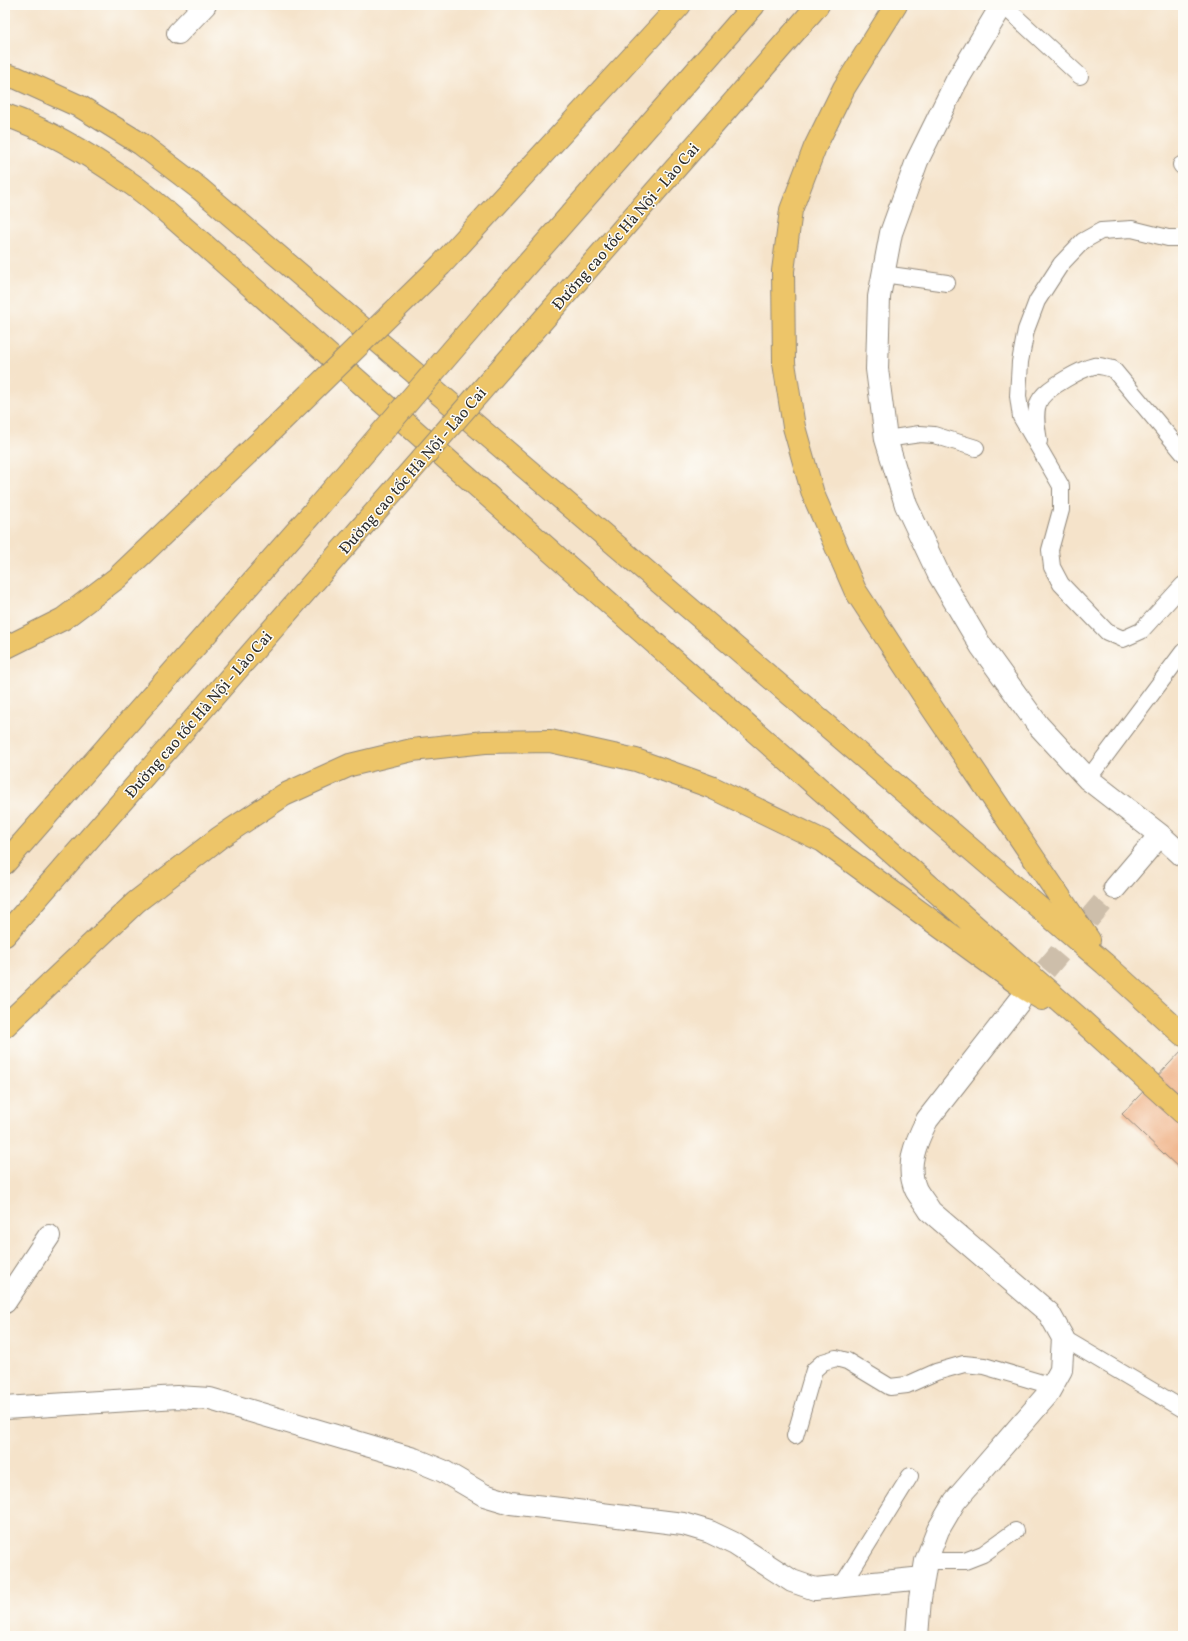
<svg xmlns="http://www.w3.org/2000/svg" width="1188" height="1641" viewBox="0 0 1188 1641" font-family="Vollkorn,serif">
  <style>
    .building { fill: #efaf82 }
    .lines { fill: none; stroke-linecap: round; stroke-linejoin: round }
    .street-tunnel { stroke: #cdbeaa; stroke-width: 22; stroke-dasharray: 22 11; stroke-linecap: butt }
    .lane-casing { stroke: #90877a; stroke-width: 18 }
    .street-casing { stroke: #90877a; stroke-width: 24 }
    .highway-casing { stroke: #90877a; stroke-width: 24 }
    .lane { stroke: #fff; stroke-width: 16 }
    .street { stroke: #fff; stroke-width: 22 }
    .highway { stroke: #edc569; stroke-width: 22 }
    .highway-bridge-casing { stroke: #90877a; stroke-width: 24; stroke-linecap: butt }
    .highway-bridge { stroke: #edc569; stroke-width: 22 }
    .labels { text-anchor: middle; stroke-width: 3; stroke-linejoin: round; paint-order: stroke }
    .street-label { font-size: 16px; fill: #2b2b2b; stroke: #fdfcf7 }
  </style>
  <rect width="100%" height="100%" fill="#fdfcf7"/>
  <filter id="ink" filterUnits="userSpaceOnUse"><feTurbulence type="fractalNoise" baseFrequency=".025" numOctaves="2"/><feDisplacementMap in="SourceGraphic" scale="8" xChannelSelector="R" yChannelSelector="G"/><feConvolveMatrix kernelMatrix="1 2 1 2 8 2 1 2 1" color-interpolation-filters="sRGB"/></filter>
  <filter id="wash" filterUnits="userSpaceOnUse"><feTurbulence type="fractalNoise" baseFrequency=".012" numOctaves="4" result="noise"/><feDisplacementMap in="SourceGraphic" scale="16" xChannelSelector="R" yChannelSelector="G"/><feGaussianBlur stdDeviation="0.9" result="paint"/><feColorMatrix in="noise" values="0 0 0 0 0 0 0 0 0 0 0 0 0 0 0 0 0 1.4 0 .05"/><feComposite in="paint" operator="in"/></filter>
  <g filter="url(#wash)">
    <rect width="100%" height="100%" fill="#f5e3ca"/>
    <g id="blocks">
      <path class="building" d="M1183,1049V1172L1122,1114Z"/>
    </g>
  </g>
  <g filter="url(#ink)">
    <use href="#blocks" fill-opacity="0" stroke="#90877a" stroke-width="1"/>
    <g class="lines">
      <path class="street-tunnel" d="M1024,995L1115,888"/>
      <g class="lane-casing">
        <path id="lane" d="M1003,5L1080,76
          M1181,165L1183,167
          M1183,238H1168L1132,229L1101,231L1083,241L1061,264L1037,301L1026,330L1020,362L1018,396L1021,417L1061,486V510L1050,550L1052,567L1061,584L1107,632L1123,639L1141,631L1183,585
          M883,274L947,283
          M886,439L920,434L934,435L976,448
          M1039,441C1037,429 1033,409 1041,398C1049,387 1081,369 1094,366C1100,365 1107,368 1113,369L1183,453
          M1088,779L1183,652
          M1063,1338L1183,1409
          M795,1436L814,1370L823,1362L836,1358L847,1361L890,1387L907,1385L936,1372L964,1364L984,1366L1052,1386
          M926,1561H965L983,1554L1015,1531
          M841,1587L910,1476"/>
      </g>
      <g class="street-casing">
        <path id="street" d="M1002,5L956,82L917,161L891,233L879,297L877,369L886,439L906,505L939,575L981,646L1038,725L1088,779L1160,835L1183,856
          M178,33L205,5
          M1115,888L1160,835
          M5,1302L49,1236
          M5,1408L177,1397L210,1399L414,1459L443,1471L484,1495L511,1503L683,1524L710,1532L735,1544L792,1581L815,1589L923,1578
          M917,1636L920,1599L926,1561L938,1530L955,1501L1047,1395L1061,1370L1063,1338L1049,1313L930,1211C926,1204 920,1197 916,1190C905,1166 916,1142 927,1120L1019,1002"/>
      </g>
      <g class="highway-casing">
        <path id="highway" d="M896,5L844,88L815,147L791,210L783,271L784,363L794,427L813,494L855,590L932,708L1089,940
          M5,75L17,78L81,107L141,144L200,189L1105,964L1183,1035
          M5,115C48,129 96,159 133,185C157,202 178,223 201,242L1080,1019L1183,1113
          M441,265L680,5
          M487,310L754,5
          M523,343L818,5
          M5,648L63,619L117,578L267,435
          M5,863L316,509
          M5,935L361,528
          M5,1026L136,902L219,838L284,795L350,765L412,750L485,742L550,741L636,760L711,787L823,841L1025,989L1042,999"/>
      </g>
      <use href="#lane" class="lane"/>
      <use href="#street" class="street"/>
      <use href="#highway" class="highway"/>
      <g class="highway-bridge-casing">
        <path id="highway-bridge" d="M267,435L441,265
          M316,509L487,310
          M361,528L523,343"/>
      </g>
      <use href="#highway-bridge" class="highway-bridge"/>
    </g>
  </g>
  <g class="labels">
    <g class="street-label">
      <text transform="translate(625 226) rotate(-49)" y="6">Đường cao tốc Hà Nội - Lào Cai</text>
      <text transform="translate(412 470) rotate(-49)" y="6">Đường cao tốc Hà Nội - Lào Cai</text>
      <text transform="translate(198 714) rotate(-49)" y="6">Đường cao tốc Hà Nội - Lào Cai</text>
    </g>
  </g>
  <rect width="1188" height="1641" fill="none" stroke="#fdfcf7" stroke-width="20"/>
</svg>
